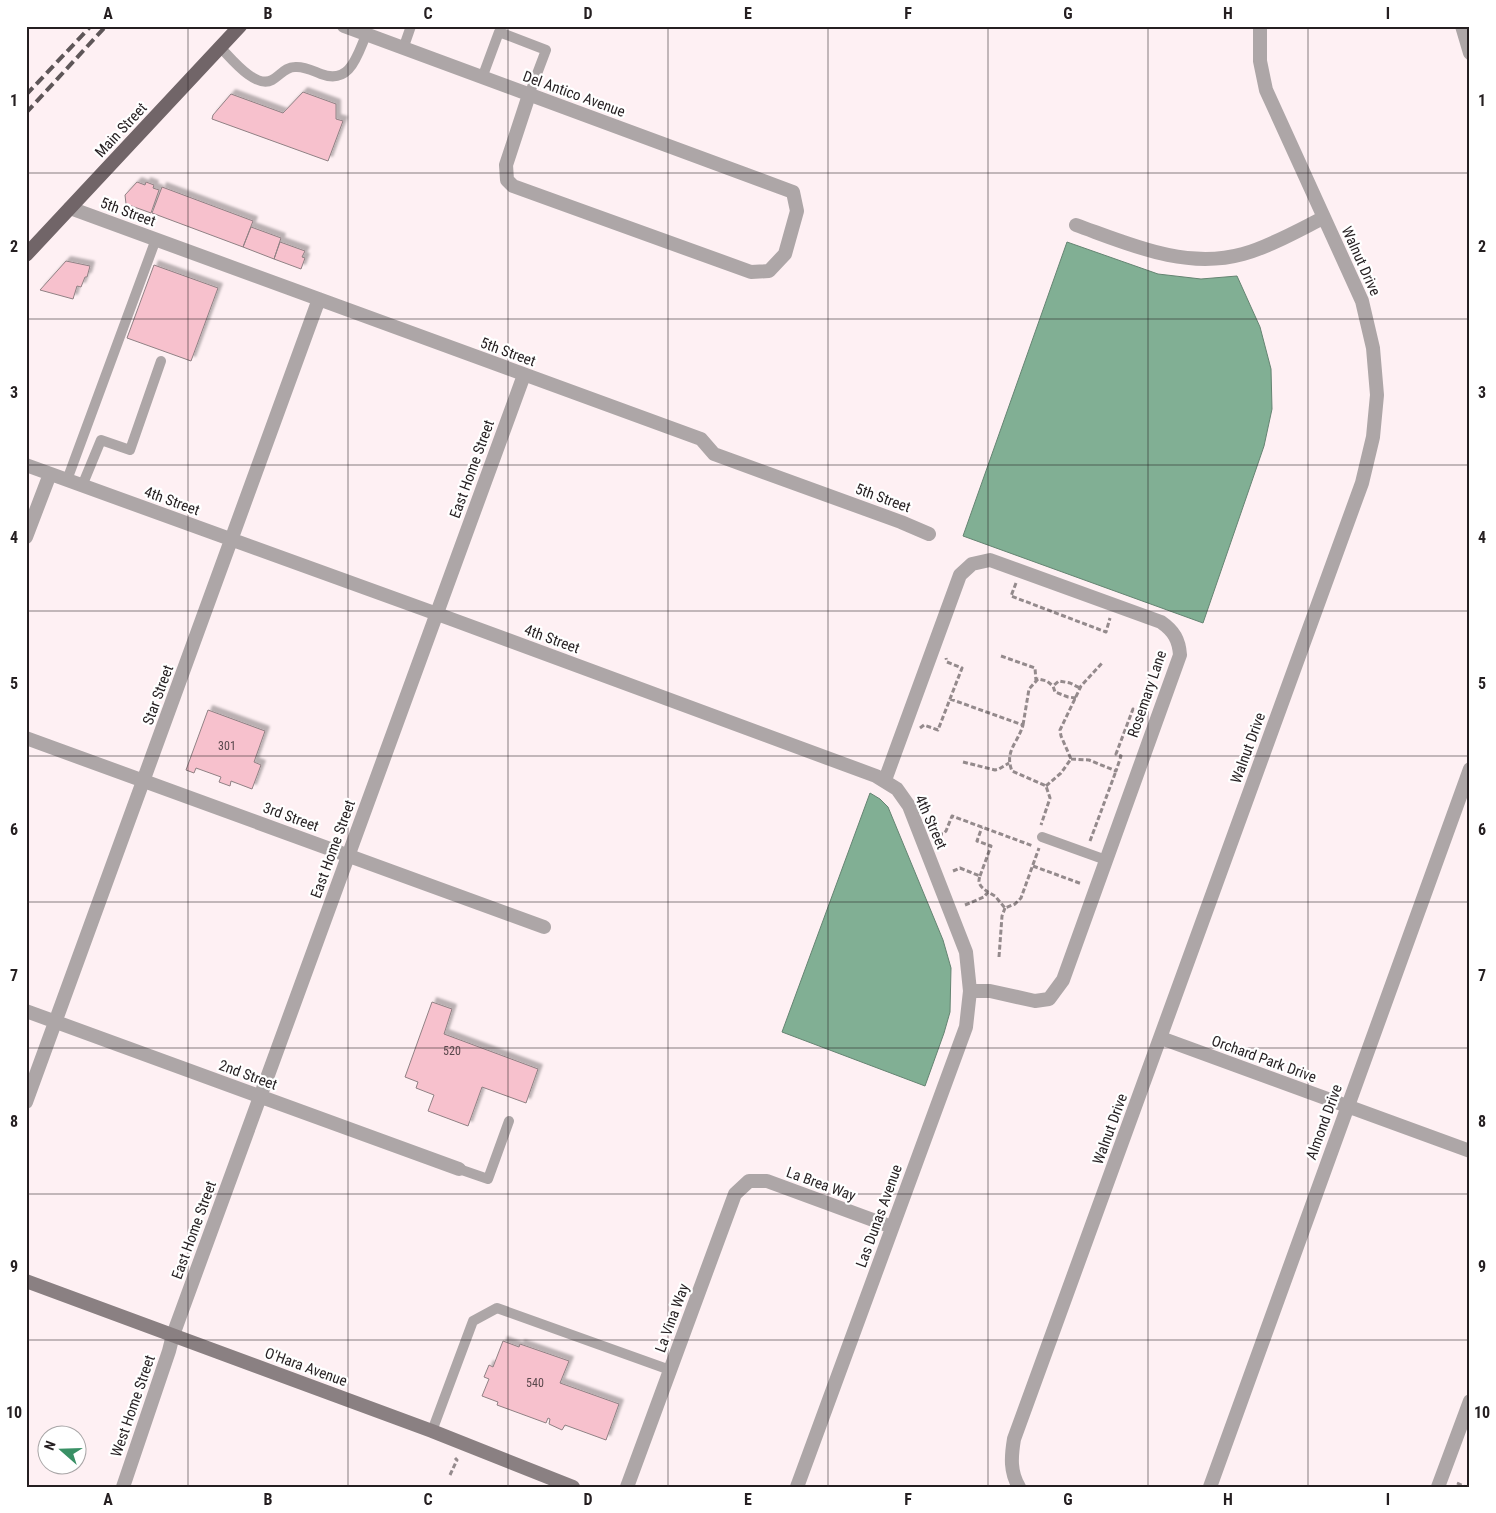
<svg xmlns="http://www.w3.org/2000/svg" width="1496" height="1513" viewBox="0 0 1496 1513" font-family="'Roboto Condensed',sans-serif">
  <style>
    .water { fill: #81af94; stroke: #658472 }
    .building { fill: #f7c1cd; stroke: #908184; filter: url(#shadow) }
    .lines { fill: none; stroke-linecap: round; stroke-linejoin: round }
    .path { stroke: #948a8c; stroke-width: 3; stroke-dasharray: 5 2.5; stroke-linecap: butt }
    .service { stroke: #ada6a7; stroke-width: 10 }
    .minor { stroke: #ada6a7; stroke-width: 14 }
    .tertiary { stroke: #ada6a7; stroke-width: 14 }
    .secondary { stroke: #8a8082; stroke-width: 14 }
    .primary { stroke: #716568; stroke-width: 14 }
    .rail { stroke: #5e5658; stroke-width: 4; stroke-dasharray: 10 5; stroke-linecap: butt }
    .grid { fill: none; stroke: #251f21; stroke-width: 1; stroke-opacity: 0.55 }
    .labels { text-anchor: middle; stroke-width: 4.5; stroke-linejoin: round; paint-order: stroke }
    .number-label { font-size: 12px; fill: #5a484c }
    .street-label { font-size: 15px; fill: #251f21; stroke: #fff }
    .neatline { fill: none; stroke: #251f21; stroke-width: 2 }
    .grid-label { font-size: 16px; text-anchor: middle; font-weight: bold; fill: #251f21 }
  </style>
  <defs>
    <filter id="shadow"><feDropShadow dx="4.5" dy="-4.5" stdDeviation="1" flood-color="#0004"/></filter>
  </defs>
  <rect width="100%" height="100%" fill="#fef0f3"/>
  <path class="water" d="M1067,242L1158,274L1201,279L1237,276L1260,327L1271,369L1272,409L1264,446L1203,623L963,536Z
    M870,793L880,799L888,807L943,940L951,968L950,1012L944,1033L925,1086L782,1032Z"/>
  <path class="building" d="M303,92L336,104V119L343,121L328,161L212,119L213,115L231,94L283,113Z
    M137,182L145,185L146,182L154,185L153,188L159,190L151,213L126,204L125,195Z
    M162,187L253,221L243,247L152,213Z
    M251,227L281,238L274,259L243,247Z
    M280,242L305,251L302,257L305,258L301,269L274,259Z
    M66,261L90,266L87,277H85L81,287L77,286L73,299L40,290Z
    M154,265L218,288L191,361L127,338Z
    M208,710L265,731L254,762L261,765L252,789L231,781L230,786L219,782L221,777L196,768L194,773L186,770Z
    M432,1002L452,1009L444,1034L538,1069L526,1103L482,1087L468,1126L428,1111L434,1095L416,1088L418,1082L405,1077Z
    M503,1341L519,1347L520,1344L569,1361L560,1383L619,1404L606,1440L565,1425L562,1430L549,1424L550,1419L548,1418L546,1423L497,1405L498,1402L482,1396L489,1379L484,1377L489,1365L493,1367Z"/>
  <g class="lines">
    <path class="path" d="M1016,583L1011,596L1106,632L1110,618
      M1001,656L1035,668L1036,681
      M1076,698L1068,697L1055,692L1053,686L1059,681L1070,683L1080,688
      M950,699L1023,725C1018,743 1004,751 1012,771L1046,786L1050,798L1041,825
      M1023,725L1029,689L1038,679L1047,681L1053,686
      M920,728L924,725L938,730L962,668L947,662L946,658
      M1071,759L1089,760L1116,771L1121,756L1116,754L1133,709L1139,711L1155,666
      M963,762L995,770L999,769L1009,763
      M1046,786L1061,773L1071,759L1061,736L1060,730L1081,686L1103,662
      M938,834H943L946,831L952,816L1033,846
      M1090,841L1116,771
      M1033,866L1082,884
      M953,871L960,868L980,876C977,884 981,887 988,892
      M980,876L991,846L977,841L982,827
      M965,905L984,897L988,892L995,896L1005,908L1015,904L1021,898L1039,848
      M999,957L1002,916L1005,908
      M450,1475L457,1460L455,1458
      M1457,1483L1466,1487"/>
    <path class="service" d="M220,47C231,58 255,89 272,80C281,75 285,67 295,67C304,66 313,71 321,74C350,85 357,56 366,35
      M403,49L411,26
      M482,78L499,32L546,50L529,95
      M67,480L156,239
      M82,486L101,440L130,450L161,361
      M1042,837L1106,860
      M459,1169L488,1179L509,1121
      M432,1431L473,1321L497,1308L670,1370"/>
    <path class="minor" d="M344,26L793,192L797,211L785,254L769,271L751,272L513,186L507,180L506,165L529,95
      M1462,26L1470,53
      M70,208L701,439L714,454L901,522L929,534
      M1076,225C1129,244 1185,270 1243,254C1269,247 1299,230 1323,218
      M26,465L451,619L876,776L897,789L909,806L966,952L970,991L966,1027L797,1487
      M26,537L50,474
      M26,738L544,927
      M885,780L960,575L972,564L990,560L1161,622C1174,631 1179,640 1180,655L1063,980L1049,999L1035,1001L990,991H970
      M26,1011L459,1169
      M1161,1038L1470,1151
      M26,1102L319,299
      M123,1487L169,1351L173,1335L524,375
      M627,1487L735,1194L749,1181H767L892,1227
      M1019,1487C1010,1472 1011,1457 1014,1439L1362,483L1373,437L1377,395L1373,348L1362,301L1266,90L1260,61V26
      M1210,1487L1470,769"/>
    <path class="tertiary" d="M1438,1487L1470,1401"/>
    <path class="secondary" d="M26,1281L432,1431L573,1487"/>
    <path class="primary" d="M26,255L240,26"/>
    <path class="rail" d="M26,95L91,26
      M26,113L106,26"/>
  </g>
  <path class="grid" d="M188,26V1487M348,26V1487M508,26V1487M668,26V1487M828,26V1487M988,26V1487M1148,26V1487M1308,26V1487M26,173H1470M26,319H1470M26,465H1470M26,611H1470M26,756H1470M26,902H1470M26,1048H1470M26,1194H1470M26,1340H1470"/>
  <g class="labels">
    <g class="number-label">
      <text x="227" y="750">301</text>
      <text x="452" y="1055">520</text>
      <text x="535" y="1387">540</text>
    </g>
    <g class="street-label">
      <text transform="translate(574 94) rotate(20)" y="5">Del Antico Avenue</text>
      <text transform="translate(121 130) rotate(-47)" y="5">Main Street</text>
      <text transform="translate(128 212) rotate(20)" y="5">5th Street</text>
      <text transform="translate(1361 261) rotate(66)" y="5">Walnut Drive</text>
      <text transform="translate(508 352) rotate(20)" y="5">5th Street</text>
      <text transform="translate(472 469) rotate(-70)" y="5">East Home Street</text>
      <text transform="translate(883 498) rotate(20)" y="5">5th Street</text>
      <text transform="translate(172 501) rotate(20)" y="5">4th Street</text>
      <text transform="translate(552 639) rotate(20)" y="5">4th Street</text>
      <text transform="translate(1147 694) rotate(-71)" y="5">Rosemary Lane</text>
      <text transform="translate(158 695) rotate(-70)" y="5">Star Street</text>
      <text transform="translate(1248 748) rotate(-70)" y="5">Walnut Drive</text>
      <text transform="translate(291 817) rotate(20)" y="5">3rd Street</text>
      <text transform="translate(931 822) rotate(66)" y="5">4th Street</text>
      <text transform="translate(333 849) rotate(-70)" y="5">East Home Street</text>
      <text transform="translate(1264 1059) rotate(20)" y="5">Orchard Park Drive</text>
      <text transform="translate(248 1075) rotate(20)" y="5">2nd Street</text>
      <text transform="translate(1324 1122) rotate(-70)" y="5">Almond Drive</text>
      <text transform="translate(1110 1129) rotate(-70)" y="5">Walnut Drive</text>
      <text transform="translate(821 1184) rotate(20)" y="5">La Brea Way</text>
      <text transform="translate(879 1216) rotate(-70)" y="5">Las Dunas Avenue</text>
      <text transform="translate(194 1230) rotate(-70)" y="5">East Home Street</text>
      <text transform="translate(672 1318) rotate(-70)" y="5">La Vina Way</text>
      <text transform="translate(306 1367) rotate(20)" y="5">O'Hara Avenue</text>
      <text transform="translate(133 1406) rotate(-71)" y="5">West Home Street</text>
    </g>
  </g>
  <rect width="1496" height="1513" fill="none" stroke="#ffffff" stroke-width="55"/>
  <g transform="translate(62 1450) rotate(290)"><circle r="24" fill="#ffffff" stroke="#a8a5a6"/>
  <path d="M0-4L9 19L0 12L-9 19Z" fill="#399065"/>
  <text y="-8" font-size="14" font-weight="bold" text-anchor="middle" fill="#251f21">N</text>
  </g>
  <rect x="28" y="28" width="1440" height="1458" class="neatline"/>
  <g class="grid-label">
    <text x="108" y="19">A</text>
    <text x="268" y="19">B</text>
    <text x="428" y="19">C</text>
    <text x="588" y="19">D</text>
    <text x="748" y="19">E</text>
    <text x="908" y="19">F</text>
    <text x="1068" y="19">G</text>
    <text x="1228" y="19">H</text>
    <text x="1388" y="19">I</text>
    <text x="14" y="106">1</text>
    <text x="1482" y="106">1</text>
    <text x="14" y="252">2</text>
    <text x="1482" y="252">2</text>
    <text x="14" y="398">3</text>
    <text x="1482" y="398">3</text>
    <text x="14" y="543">4</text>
    <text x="1482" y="543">4</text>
    <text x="14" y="689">5</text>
    <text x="1482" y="689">5</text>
    <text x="14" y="835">6</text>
    <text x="1482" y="835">6</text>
    <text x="14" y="981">7</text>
    <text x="1482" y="981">7</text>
    <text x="14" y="1127">8</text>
    <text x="1482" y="1127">8</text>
    <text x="14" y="1272">9</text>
    <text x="1482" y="1272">9</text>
    <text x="14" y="1418">10</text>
    <text x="1482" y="1418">10</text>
    <text x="108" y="1505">A</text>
    <text x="268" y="1505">B</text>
    <text x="428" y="1505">C</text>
    <text x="588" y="1505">D</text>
    <text x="748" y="1505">E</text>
    <text x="908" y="1505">F</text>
    <text x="1068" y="1505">G</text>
    <text x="1228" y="1505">H</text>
    <text x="1388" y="1505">I</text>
  </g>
</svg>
